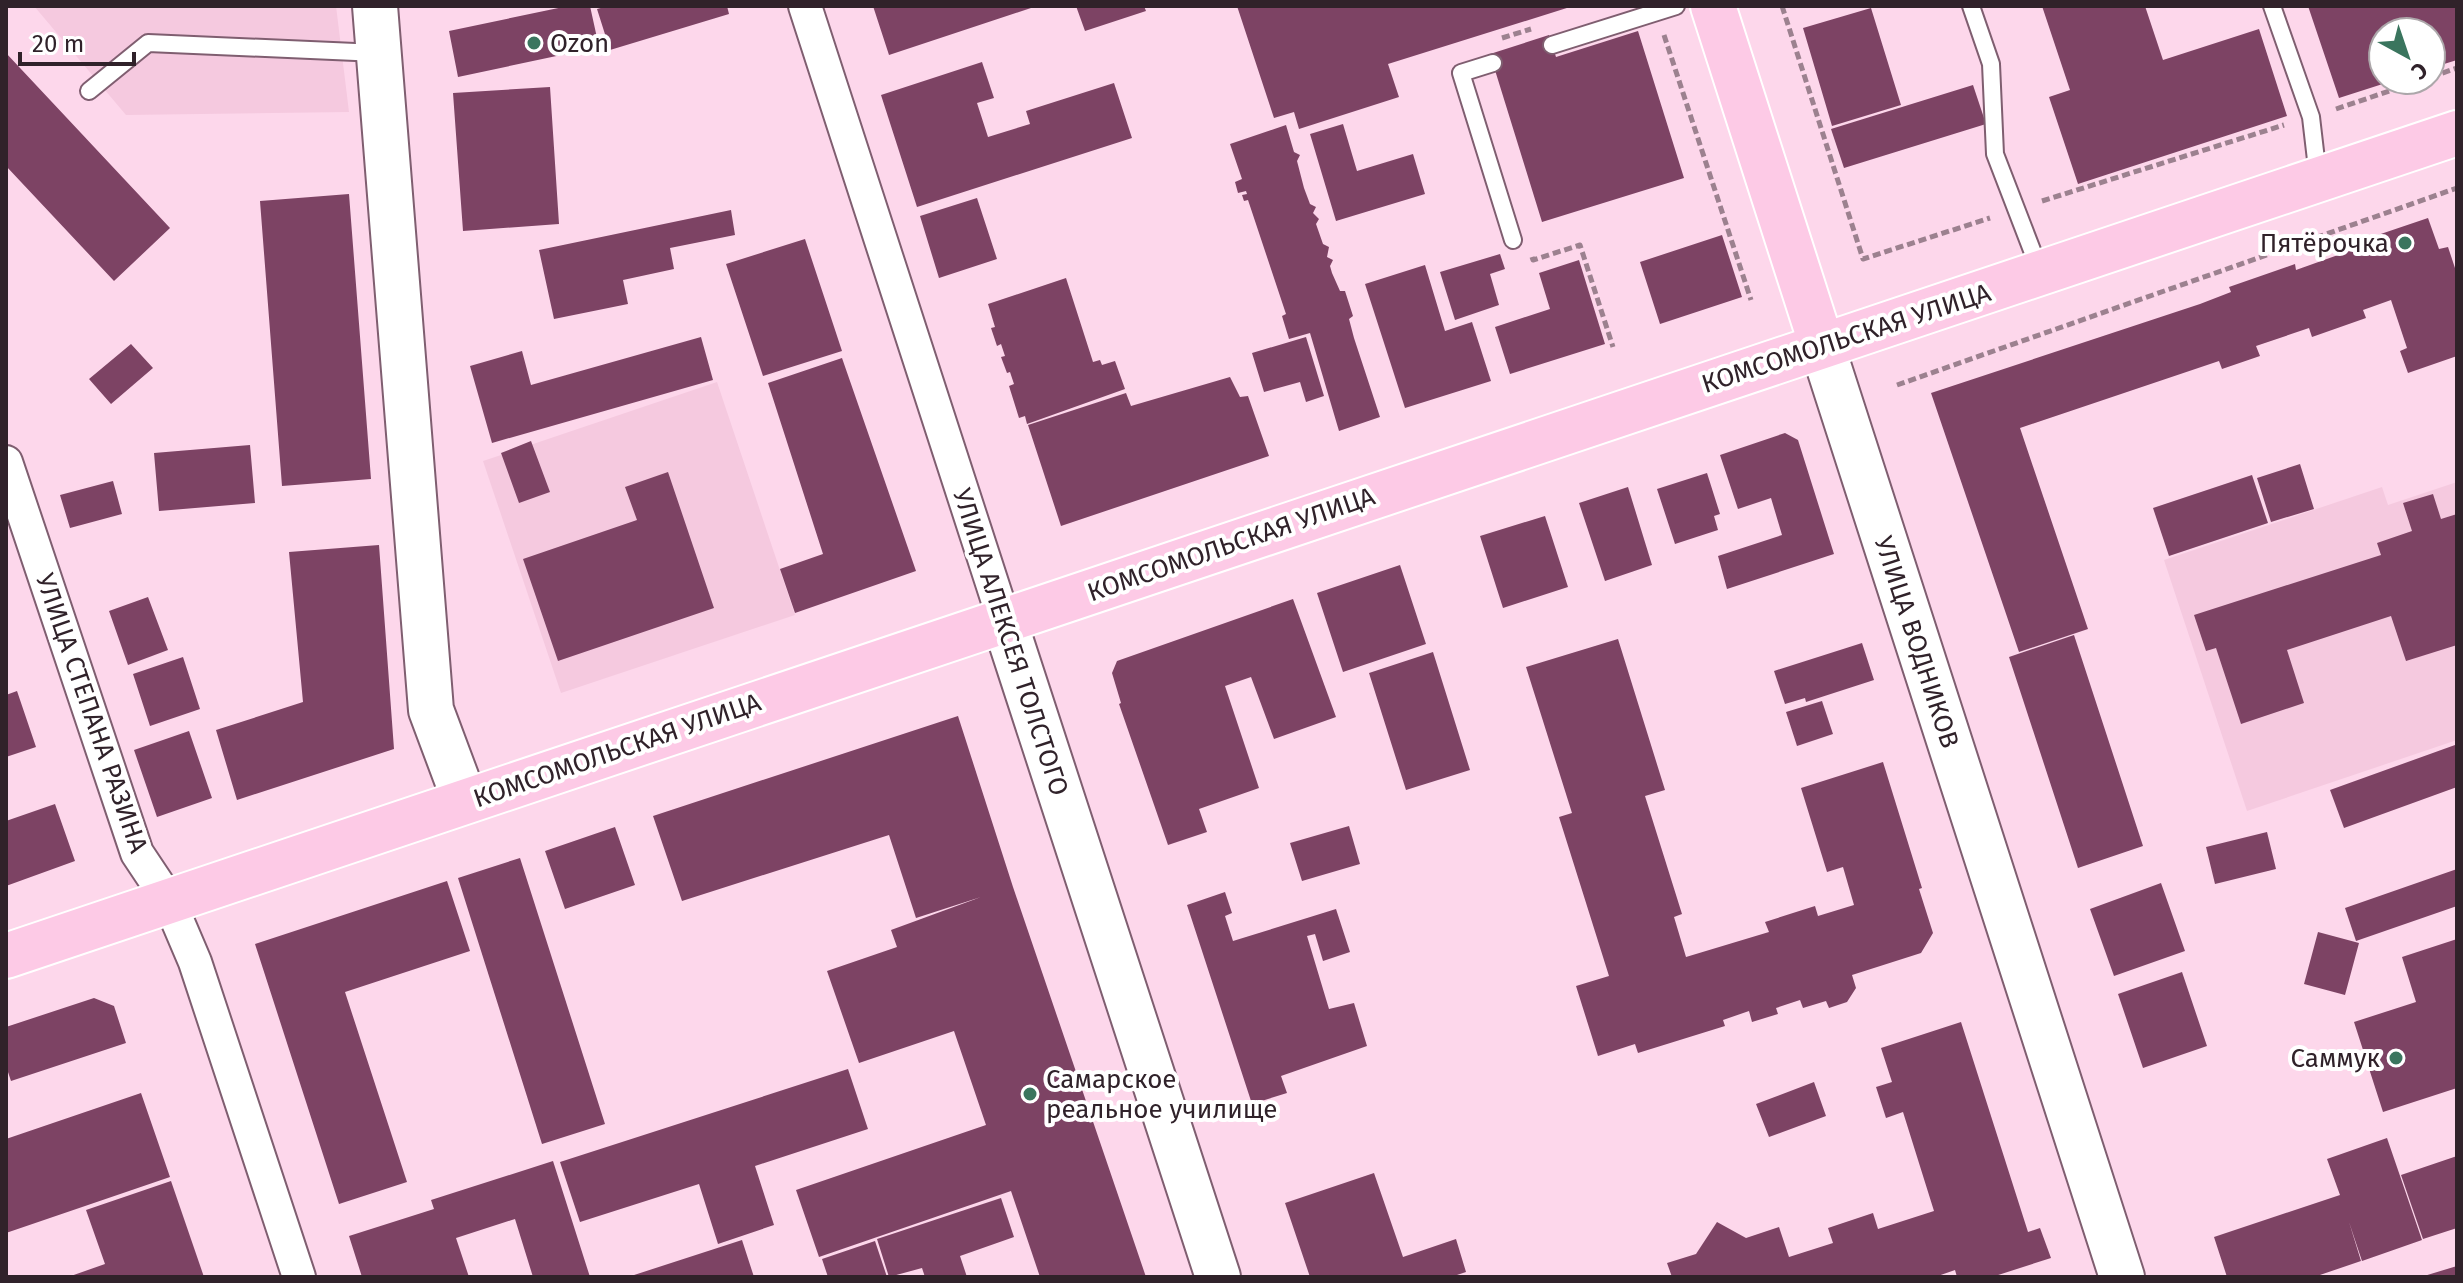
<svg xmlns="http://www.w3.org/2000/svg" width="2463" height="1283" viewBox="0 0 2463 1283" font-family="'Fira Sans',sans-serif">
  <style>
    .built { fill: #f5c9df }
    .building { fill: #7d4364 }
    .lines { fill: none; stroke-linecap: round; stroke-linejoin: round }
    .lane-casing { stroke: #7f5e70; stroke-width: 20 }
    .street-casing { stroke: #7f5e70; stroke-width: 36 }
    .secondary-casing { stroke: #7f5e70; stroke-width: 48 }
    .primary-casing { stroke: #fff; stroke-width: 48 }
    .path { stroke: #9c818f; stroke-width: 5; stroke-dasharray: 8 4; stroke-linecap: butt }
    .lane { stroke: #fff; stroke-width: 16 }
    .street { stroke: #fff; stroke-width: 32 }
    .secondary { stroke: #fff; stroke-width: 44 }
    .primary { stroke: #fdcae6; stroke-width: 44 }
    .poi-dot { fill: #3a755e; stroke: #fff; stroke-width: 3 }
    .labels { text-anchor: middle; stroke-width: 8; stroke-linejoin: round; paint-order: stroke }
    .poi-label { font-size: 26px; fill: #30222a; stroke: #fff; text-anchor: start }
    .street-label { font-size: 26px; fill: #30222a; stroke: #fff }
  </style>
  <rect width="100%" height="100%" fill="#fdd7eb"/>
  <path class="built" d="M34,6H336L349,112L126,115Z
    M717,382L795,615L561,693L483,461Z
    M2457,482V740L2247,811L2164,560L2382,487L2388,505Z"/>
  <path class="building" d="M568,6H590L599,47L458,77L449,31Z
    M608,6H727L729,14L610,50L597,9Z
    M873,6H1034V7L889,55Z
    M1076,6H1144L1146,11L1085,31Z
    M1237,6H1570V7L1388,64L1399,97L1299,129L1294,112L1274,118Z
    M2042,6H2145L2163,60L2259,29L2287,116L2078,184L2049,97L2070,90Z
    M2308,6H2457V60L2431,68V32H2407L2403,20L2406,32H2383V80L2392,81L2339,98Z
    M1871,8L1901,105L1832,126L1803,28Z
    M1638,31L1684,178L1542,222L1490,54L1549,35L1556,57Z
    M6,53L170,228L114,281L6,166Z
    M982,62L994,98L977,103L988,137L1030,124L1026,111L1114,83L1132,138L917,207L881,95Z
    M1973,85L1986,124L1844,168L1831,129Z
    M550,87L559,224L463,231L453,93Z
    M1343,124L1357,171L1413,154L1425,194L1336,221L1310,134Z
    M1286,125L1294,152L1300,155L1297,161L1304,188L1310,204L1316,207L1313,213L1319,219L1316,224L1323,244L1329,247L1327,257L1333,260L1330,266L1332,273L1340,291H1345L1353,316L1349,319L1354,338L1380,417L1339,431L1310,333L1289,339L1282,316L1286,314L1248,200L1244,201L1242,195L1247,194L1246,191L1238,193L1235,182L1242,179L1230,144Z
    M349,194L371,479L282,486L260,201Z
    M977,198L997,259L939,278L920,216Z
    M731,210L735,235L670,248L674,269L623,280L628,304L554,319L539,250Z
    M2428,218L2439,249L2448,247L2457,274V356L2408,373L2400,351L2407,348L2391,300L2363,310L2366,318L2312,337L2309,328L2256,346L2260,356L2222,369L2219,361L2020,428L2088,629L2019,652L1931,393L2200,304L2231,292L2229,287L2295,264L2296,270L2366,245L2363,240Z
    M1722,235L1742,297L1660,324L1640,262Z
    M805,239L842,351L763,376L726,264Z
    M1500,254L1505,269L1490,274L1499,305L1455,320L1440,272Z
    M1579,260L1605,344L1510,374L1495,327L1550,309L1539,273Z
    M1425,265L1445,331L1472,322L1491,381L1405,408L1365,284Z
    M1066,278L1093,362L1100,360L1102,365L1115,361L1125,389L1027,424L1025,416L1019,418L1009,386L1014,384L1010,372L1007,373L1001,357L1005,356L1001,344L997,346L991,328L995,327L988,304Z
    M701,337L713,380L492,443L470,366L522,351L531,385Z
    M1306,337L1324,396L1306,402L1300,382L1264,392L1252,353Z
    M131,344L153,368L111,404L89,379Z
    M842,358L916,571L795,613L780,569L823,554L768,383Z
    M1230,377L1240,397L1248,396L1269,456L1061,526L1028,425L1126,393L1131,406Z
    M1785,433L1798,440L1834,554L1727,589L1718,556L1782,535L1771,498L1738,509L1720,455Z
    M531,441L550,492L519,503L501,453Z
    M250,445L255,503L159,511L154,453Z
    M2300,464L2314,509L2271,522L2257,478Z
    M668,472L714,608L558,661L523,559L637,520L625,487Z
    M1707,473L1720,514L1714,516L1718,530L1675,544L1657,489Z
    M2252,475L2268,523L2169,556L2153,508Z
    M113,481L122,514L70,528L60,495Z
    M1628,487L1652,565L1605,581L1579,503Z
    M2433,494L2441,519L2457,514V645L2406,661L2391,616L2287,650L2304,703L2241,724L2216,648L2206,651L2194,615L2381,555L2377,543L2412,531L2403,503Z
    M1545,516L1568,587L1503,608L1480,536Z
    M379,545L394,749L237,800L216,730L303,702L289,552Z
    M1400,565L1426,644L1343,672L1317,593Z
    M148,597L168,650L128,665L109,611Z
    M1293,599L1336,717L1274,739L1251,677L1225,686L1259,788L1199,809L1207,832L1168,845L1119,704L1121,703L1112,673L1117,661Z
    M2074,635L2143,846L2078,868L2009,657Z
    M1618,639L1665,790L1645,796L1682,914L1674,917L1686,957L1769,932L1765,922L1815,906L1818,916L1854,905L1843,867L1827,872L1801,788L1883,762L1922,888L1919,889L1933,933L1921,953L1852,975L1856,988L1847,1002L1829,1008L1826,1001L1803,1008L1800,1000L1776,1008L1778,1014L1752,1022L1749,1011L1723,1020L1725,1026L1638,1053L1635,1044L1598,1056L1576,986L1609,976L1559,817L1572,813L1526,667Z
    M1862,643L1874,680L1806,702L1805,698L1785,704L1774,671Z
    M1433,652L1470,770L1406,790L1369,673Z
    M183,657L200,709L150,726L133,674Z
    M17,691L36,747L6,757V695Z
    M1822,701L1833,734L1797,746L1786,712Z
    M958,716L1013,887L1146,1277H1040L1011,1191L819,1257L796,1190L986,1125L954,1031L859,1063L827,971L897,947L891,930L981,897L916,918L889,835L682,901L653,816Z
    M189,731L212,798L157,817L134,750Z
    M2455,745L2457,787L2344,828L2330,790Z
    M55,804L75,861L6,886V821Z
    M1349,826L1360,864L1302,881L1290,843Z
    M615,827L635,885L565,909L545,851Z
    M2267,832L2276,869L2215,884L2206,847Z
    M520,858L605,1124L542,1144L458,878Z
    M2457,869V906L2356,941L2345,908Z
    M447,881L470,951L345,992L407,1182L339,1204L255,944Z
    M2161,883L2185,951L2114,976L2090,909Z
    M1225,892L1232,913L1225,916L1233,941L1336,909L1350,952L1323,961L1315,934L1307,936L1329,1009L1354,1003L1367,1046L1281,1076L1287,1093L1252,1104L1187,905Z
    M2318,932L2359,943L2345,995L2304,984Z
    M2457,939V1088L2383,1112L2354,1022L2416,1002L2402,957Z
    M2182,972L2207,1046L2143,1068L2118,994Z
    M94,998L114,1006L126,1043L11,1081L6,1066V1027Z
    M1961,1022L2028,1232L2040,1228L2051,1258L1992,1277H1957L1955,1270L1935,1277H1672L1667,1263L1696,1254L1717,1222L1746,1238L1779,1227L1789,1257L1833,1243L1828,1228L1873,1213L1878,1229L1934,1211L1903,1112L1886,1118L1876,1087L1892,1082L1881,1048Z
    M848,1069L868,1129L755,1166L774,1225L718,1244L699,1184L580,1222L560,1162Z
    M1814,1082L1826,1116L1769,1137L1756,1104Z
    M141,1093L170,1177L6,1233V1139Z
    M2387,1138L2422,1240L2362,1261L2349,1222L2361,1261L2314,1277H2227L2214,1237L2340,1195L2327,1159Z
    M2457,1156V1228L2423,1239L2401,1175Z
    M553,1161L590,1277H533L515,1219L456,1238L469,1277H362L349,1236L434,1209L431,1200Z
    M1374,1173L1403,1257L1456,1239L1466,1272L1451,1277H1310L1285,1203Z
    M171,1181L204,1277H68L105,1264L86,1210Z
    M1001,1198L1014,1237L960,1256L967,1277H925L922,1268L889,1277L877,1239Z
    M742,1240L754,1277H631V1276Z
    M875,1241L887,1277H828L822,1259Z
    M2457,1266V1277H2424V1276Z"/>
  <g class="lines">
    <g class="lane-casing">
      <path id="lane" d="M1971,6L1991,64L1995,154L2040,271
        M2272,6L2311,117L2318,177
        M1552,45L1676,6
        M1493,63L1461,73L1513,240
        M89,91L148,43L378,53"/>
    </g>
    <g class="street-casing">
      <path id="street" d="M805,6L1004,620
        M6,462L137,853L169,901L195,962L299,1277"/>
    </g>
    <g class="secondary-casing">
      <path id="secondary" d="M375,6L431,710L465,801
        M1822,346L2122,1277
        M1004,620L1218,1277"/>
    </g>
    <g class="primary-casing">
      <path id="primary" d="M1713,6L1822,346
        M6,956L2457,133"/>
    </g>
    <path class="path" d="M1782,6L1863,259L1990,218
      M1664,35L1751,300
      M1502,38L1531,29
      M2431,77L2457,68
      M2336,109L2422,80
      M2042,201L2284,125
      M1532,257L1533,260L1580,245L1613,347
      M1897,385L2457,188"/>
    <use href="#lane" class="lane"/>
    <use href="#street" class="street"/>
    <use href="#secondary" class="secondary"/>
    <use href="#primary" class="primary"/>
  </g>
  <g class="poi-dot">
    <circle cx="534" cy="43" r="8"/>
    <circle cx="2405" cy="243" r="8"/>
    <circle cx="2396" cy="1058" r="8"/>
    <circle cx="1030" cy="1094" r="8"/>
  </g>
  <g class="labels">
    <g class="poi-label">
      <text x="550" y="52">Ozon</text>
      <text x="2389" y="252" text-anchor="end">Пятёрочка</text>
      <text x="2380" y="1067" text-anchor="end">Саммук</text>
      <text x="1046" y="1088">Самарское<tspan x="1046" dy="30">реальное училище</tspan></text>
    </g>
    <g class="street-label">
      <text transform="translate(1846 338) rotate(-18)" y="9">КОМСОМОЛЬСКАЯ УЛИЦА</text>
      <text transform="translate(1231 544) rotate(-19)" y="9">КОМСОМОЛЬСКАЯ УЛИЦА</text>
      <text transform="translate(1011 642) rotate(72)" y="9">УЛИЦА АЛЕКСЕЯ ТОЛСТОГО</text>
      <text transform="translate(1917 642) rotate(72)" y="9">УЛИЦА ВОДНИКОВ</text>
      <text transform="translate(92 713) rotate(71)" y="9">УЛИЦА СТЕПАНА РАЗИНА</text>
      <text transform="translate(617 750) rotate(-19)" y="9">КОМСОМОЛЬСКАЯ УЛИЦА</text>
    </g>
  </g>
  <rect width="2463" height="1283" fill="none" stroke="#30222a" stroke-width="16"/>
  <g transform="translate(2407 56) rotate(140)"><circle r="38" fill="#ffffff" stroke="#aca7aa" stroke-width="2"/>
  <path d="M0-6L14 30L0 20L-14 30Z" fill="#3a755e"/>
  <text y="-12" font-size="22" font-weight="bold" text-anchor="middle" fill="#30222a">С</text>
  </g>
  <path d="M20 52v12h114v-12" fill="none" stroke="#30222a" stroke-width="4"/>
  <text x="32" y="52" font-size="24" fill="#30222a" stroke="#ffffff" stroke-width="6" paint-order="stroke">20 m</text>
</svg>
